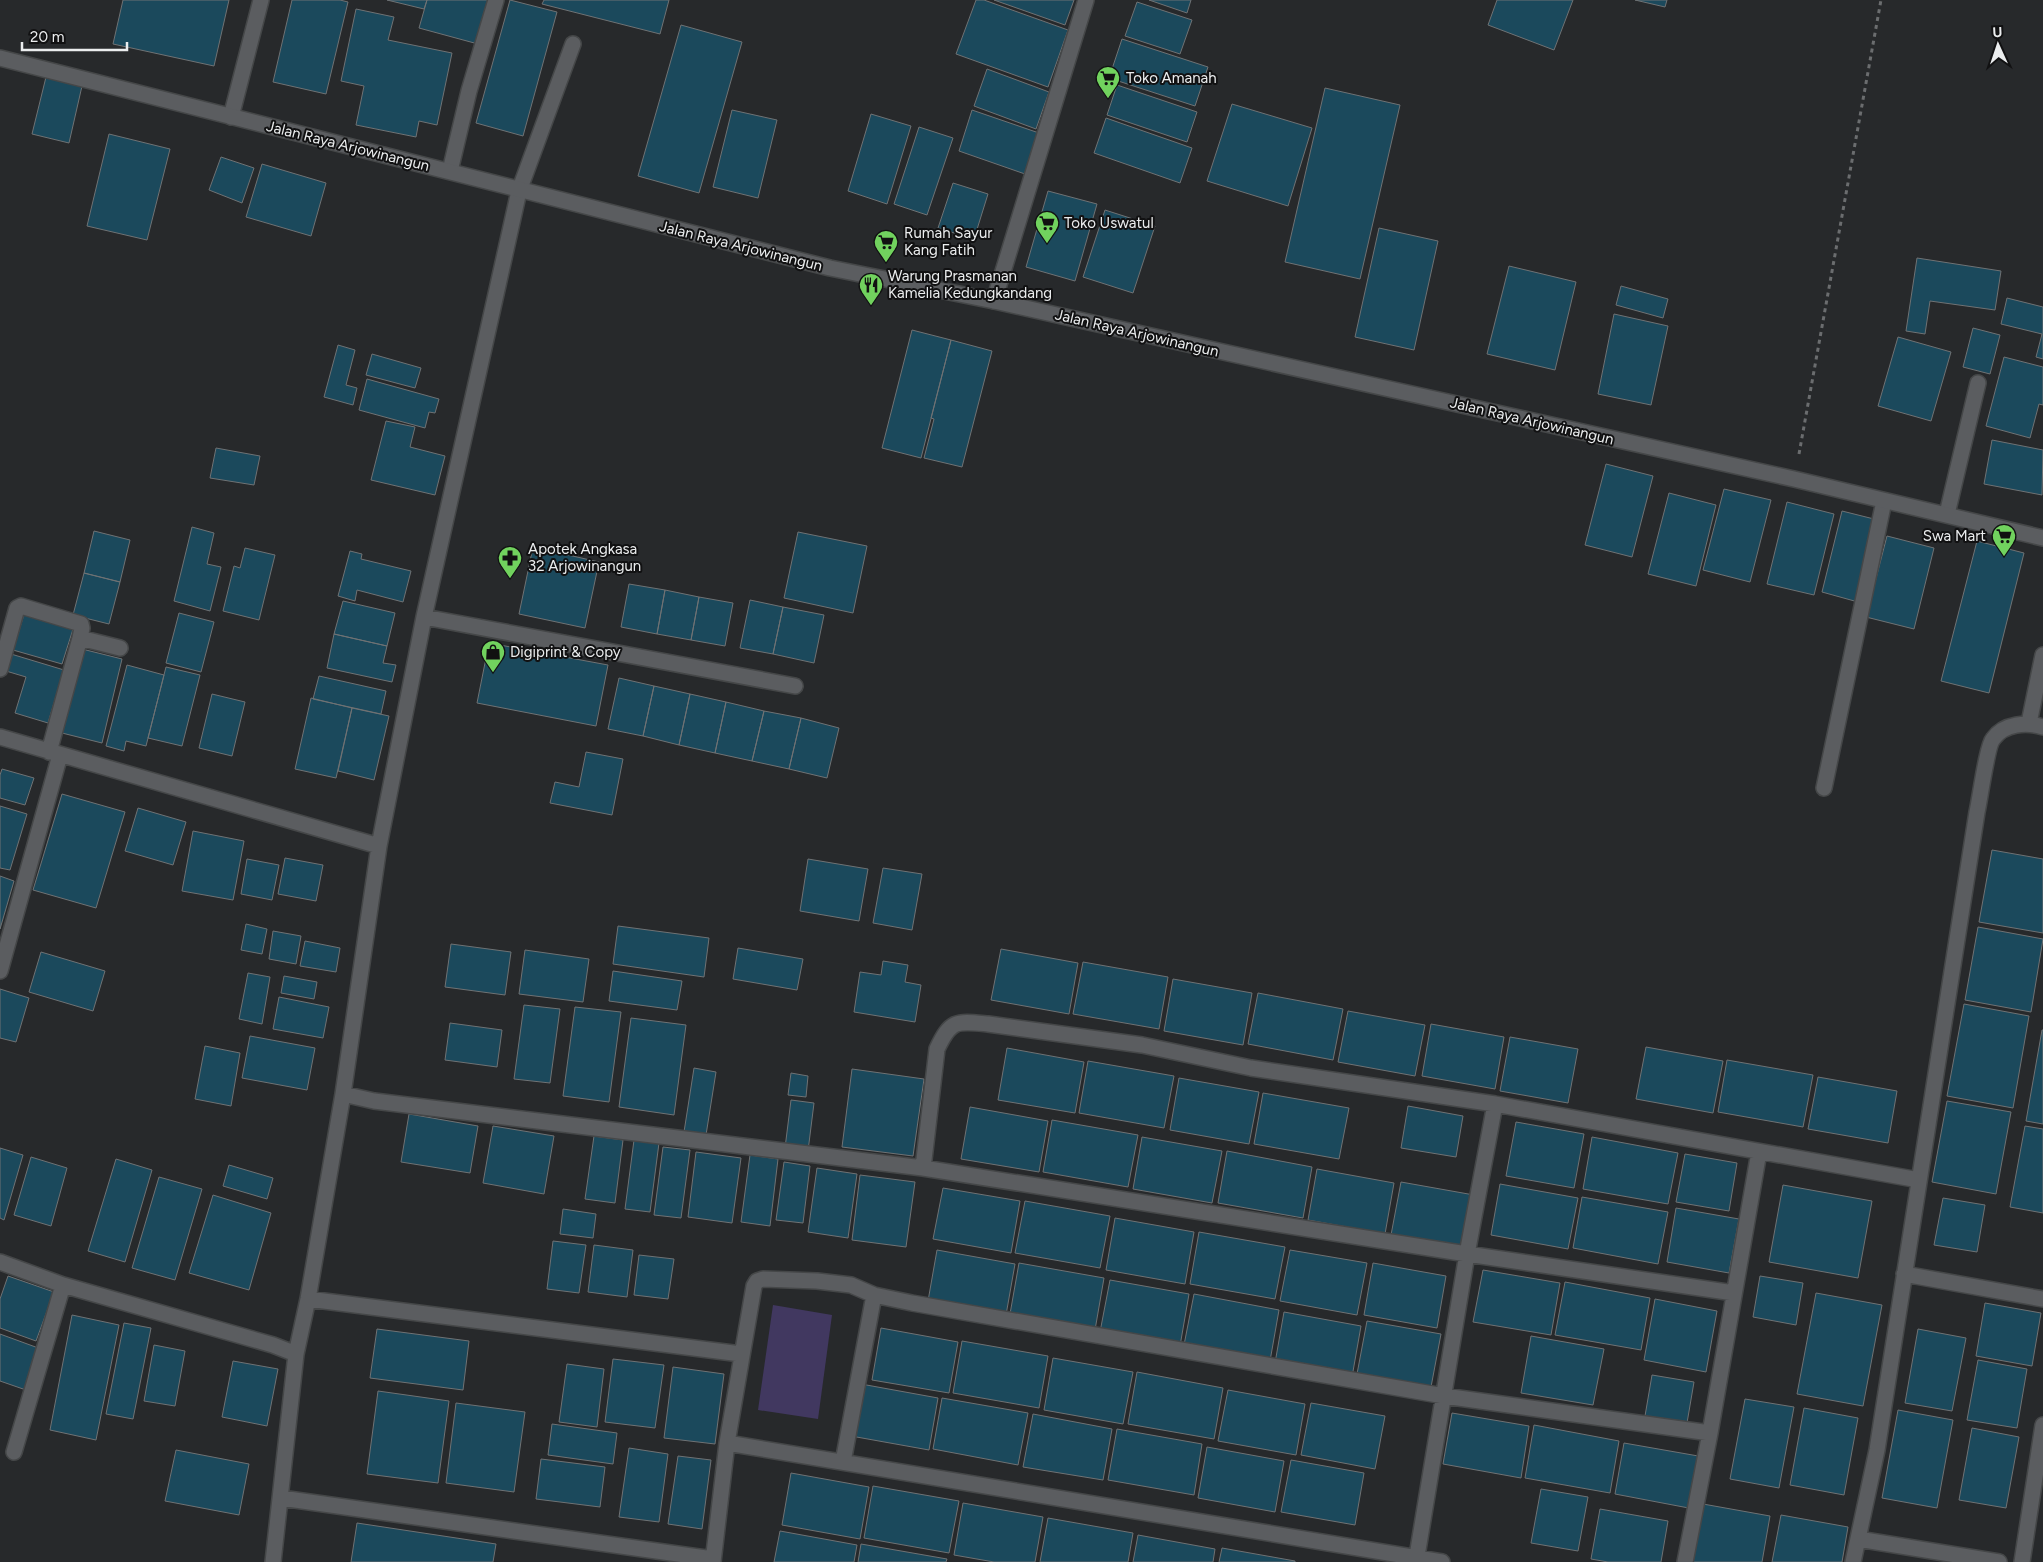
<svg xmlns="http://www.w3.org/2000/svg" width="2043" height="1562" viewBox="0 0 2043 1562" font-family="Figtree,sans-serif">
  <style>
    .green { fill: #413860 }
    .building { fill: #1b495c; stroke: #6f7274 }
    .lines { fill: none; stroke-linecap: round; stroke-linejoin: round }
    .lane-casing { stroke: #454748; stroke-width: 18 }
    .street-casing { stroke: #454748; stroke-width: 18 }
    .secondary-casing { stroke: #454748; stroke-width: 18 }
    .path { stroke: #6b6d6f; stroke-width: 3; stroke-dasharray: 4 4; stroke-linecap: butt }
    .lane { stroke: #5b5d60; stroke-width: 15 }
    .street { stroke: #5b5d60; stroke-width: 15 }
    .secondary { stroke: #5b5d60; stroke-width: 15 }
    .labels { text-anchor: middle; stroke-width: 4; stroke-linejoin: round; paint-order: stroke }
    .poi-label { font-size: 15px; fill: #ebedee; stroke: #111112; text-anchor: start }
    .street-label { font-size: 15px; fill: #ebedee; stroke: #111112 }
  </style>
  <rect width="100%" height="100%" fill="#27292b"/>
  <path class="green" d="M773,1305L832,1315L818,1419L758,1410Z"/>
  <path class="building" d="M123,0H229L214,66L113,44Z
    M292,0H340L348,2L326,94L273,82Z
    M387,0H427L424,9Z
    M427,0H490L478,44L419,28Z
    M510,0L557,12L523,136L476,123Z
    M544,0H669L660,34L542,4Z
    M976,0H984L1068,30L1048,87L956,54Z
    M994,0H1074L1065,25Z
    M1149,0H1191L1187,13Z
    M1497,0H1573L1554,50L1488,25Z
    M1635,0H1667L1665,7Z
    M1137,2L1192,20L1180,54L1125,36Z
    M356,9L394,17L388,40L452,53L437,125L419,121L416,137L356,125L364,86L341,81Z
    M681,25L742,42L699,193L638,176Z
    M1122,39L1208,67L1195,106L1109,78Z
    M987,69L1049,92L1036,129L974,106Z
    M46,77L82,86L69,143L32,134Z
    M1117,85L1197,112L1187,142L1107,115Z
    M1325,88L1400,105L1360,279L1285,262Z
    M1232,104L1312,128L1288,206L1207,181Z
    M732,110L777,120L758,198L713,187Z
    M972,110L1039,133L1025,174L959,151Z
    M871,114L911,126L887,204L848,191Z
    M1106,118L1192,148L1180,183L1094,153Z
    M919,127L953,138L927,215L894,204Z
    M109,134L170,149L147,240L87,226Z
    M221,157L254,168L242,203L209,190Z
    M262,164L326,183L311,236L246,217Z
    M953,183L988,194L974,239L938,228Z
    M1048,191L1097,204L1075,281L1026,267Z
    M1105,210L1155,226L1133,293L1083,277Z
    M1379,228L1438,241L1414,350L1355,337Z
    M1917,258L2001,271L1995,310L1930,301L1925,334L1906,331Z
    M1509,266L1576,282L1555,370L1487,354Z
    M1621,286L1668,299L1663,318L1616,305Z
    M2007,298L2043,307V359L2036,357L2042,334L2001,324Z
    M1614,314L1668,326L1651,405L1598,394Z
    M1973,328L2000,335L1990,374L1963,367Z
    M912,330L951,340L921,458L882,448Z
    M1898,337L1951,352L1931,421L1878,406Z
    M951,340L992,351L962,467L924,458L934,419L931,418Z
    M338,345L355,350L346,385L357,388L353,405L324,397Z
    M372,354L421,368L415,388L366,375Z
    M2004,357L2043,367V405L2039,404L2030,438L1986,426Z
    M367,379L439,399L435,413L429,412L425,428L359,410Z
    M386,421L415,427L410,447L445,456L435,495L371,480Z
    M1992,440L2043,450L2042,495L1984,484Z
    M216,448L260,456L254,485L210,478Z
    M1606,464L1653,476L1632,557L1585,545Z
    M1724,489L1771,500L1750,582L1703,570Z
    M1669,493L1716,505L1696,586L1648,574Z
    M1787,502L1834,514L1814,595L1767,584Z
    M1842,511L1878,520L1858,602L1822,592Z
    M192,527L214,533L207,564L221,567L210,611L174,601Z
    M94,531L130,540L120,582L84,573Z
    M798,532L867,546L853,613L784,598Z
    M1887,536L1934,548L1914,629L1866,617Z
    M1977,541L2024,553L1989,693L1941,681Z
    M533,547L599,562L585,628L519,614Z
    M245,548L275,555L259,620L223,611L234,566L240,568Z
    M350,551L362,554L361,559L411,571L403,602L357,590L355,601L338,596Z
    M84,573L120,582L109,624L73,615Z
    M629,584L665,590L657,634L621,627Z
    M665,590L699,597L691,640L657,634Z
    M699,597L733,603L725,646L691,640Z
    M750,600L783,607L773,654L740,648Z
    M343,601L395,613L387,646L334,634Z
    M783,607L824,615L814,663L773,654Z
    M25,611L74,626L62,664L13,650Z
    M179,613L214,622L201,672L166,663Z
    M334,634L387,646L383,663L396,665L392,682L327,668Z
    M489,643L608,665L596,726L477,703Z
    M82,649L122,659L102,743L62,733Z
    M11,654L64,670L48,723L15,713L26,677L6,671Z
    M127,665L164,675L146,746L126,741L124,751L106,746Z
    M166,667L200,675L182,746L148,738Z
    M319,676L386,691L381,714L313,699Z
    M619,678L654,686L643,736L608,729Z
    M654,686L690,694L679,745L643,736Z
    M212,694L245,702L232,756L199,748Z
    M690,694L726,702L715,753L679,745Z
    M311,698L352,708L336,778L295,769Z
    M726,702L764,711L752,761L715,753Z
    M352,708L389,716L374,780L338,771Z
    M764,711L801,718L789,769L752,761Z
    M801,718L839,728L827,778L789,769Z
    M586,752L623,759L612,815L550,803L555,782L579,787Z
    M2,769L34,778L25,805L0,798V775Z
    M62,794L125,812L96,908L33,890Z
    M0,806L27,814L10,870L0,868Z
    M138,808L186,822L173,865L125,851Z
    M193,831L244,841L233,900L182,891Z
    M1992,850L2043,859V933L1979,922Z
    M285,858L323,865L316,901L278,894Z
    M247,859L279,865L272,900L241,894Z
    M808,859L868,869L859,921L800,911Z
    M883,868L922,874L912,930L873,923Z
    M0,876L14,881L0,929Z
    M246,924L267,929L262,954L241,950Z
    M618,926L709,938L704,977L613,964Z
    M1978,927L2043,939L2031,1012L1965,1000Z
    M273,931L301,936L296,964L269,959Z
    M305,941L340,948L336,972L300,966Z
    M451,944L511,952L505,995L445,987Z
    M738,948L803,959L797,990L733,979Z
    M1001,949L1078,963L1069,1014L991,1000Z
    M525,950L589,959L583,1002L519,994Z
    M41,952L105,971L93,1011L29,992Z
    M883,961L908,965L905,982L921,985L915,1022L854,1012L860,972L881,975Z
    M1083,962L1168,977L1159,1029L1073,1014Z
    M613,971L682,981L677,1010L609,1001Z
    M248,973L270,977L262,1024L239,1019Z
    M284,976L317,982L314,999L281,993Z
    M1173,979L1252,993L1243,1045L1164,1031Z
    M0,989L29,998L16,1042L0,1038Z
    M1258,993L1343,1009L1333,1060L1248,1044Z
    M279,997L329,1007L323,1038L273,1029Z
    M1964,1004L2029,1016L2013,1108L1947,1096Z
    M524,1005L560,1009L550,1083L514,1079Z
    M575,1007L621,1012L609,1102L563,1096Z
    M1348,1011L1425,1025L1415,1076L1338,1062Z
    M631,1018L686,1025L674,1115L619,1107Z
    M450,1023L502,1030L497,1067L445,1060Z
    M1431,1024L1504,1037L1495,1089L1422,1076Z
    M2042,1030H2043V1124L2026,1121Z
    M250,1036L315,1048L307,1090L242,1078Z
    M1510,1037L1578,1049L1568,1103L1500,1091Z
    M205,1046L240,1053L231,1106L195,1099Z
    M1646,1047L1723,1061L1713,1113L1636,1099Z
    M1007,1048L1084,1062L1075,1113L998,1100Z
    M1727,1060L1813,1075L1803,1127L1718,1112Z
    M1088,1061L1174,1076L1164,1128L1079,1113Z
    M694,1068L716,1072L706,1135L684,1132Z
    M852,1069L924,1079L913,1156L842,1147Z
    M791,1073L808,1076L806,1097L788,1095Z
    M1818,1077L1897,1091L1888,1143L1808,1129Z
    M1179,1078L1259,1092L1249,1144L1170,1130Z
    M1263,1093L1349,1108L1339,1159L1254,1144Z
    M791,1100L814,1103L808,1151L785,1148Z
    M1947,1101L2011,1112L1996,1194L1932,1182Z
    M1408,1106L1463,1116L1456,1157L1401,1148Z
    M970,1107L1048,1121L1039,1172L961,1159Z
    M409,1114L478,1126L470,1173L401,1162Z
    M1052,1120L1138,1135L1128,1187L1043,1172Z
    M1516,1122L1584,1134L1574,1188L1506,1176Z
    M493,1126L554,1136L544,1194L483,1183Z
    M2025,1126L2043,1129V1213L2010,1207Z
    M594,1136L623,1140L615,1203L585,1199Z
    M1142,1137L1222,1151L1212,1203L1133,1189Z
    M1592,1137L1678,1153L1668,1204L1583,1189Z
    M634,1140L659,1143L650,1212L625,1209Z
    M663,1147L690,1150L681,1218L654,1215Z
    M0,1148L23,1155L4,1220L0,1218Z
    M1227,1151L1312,1167L1303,1218L1218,1203Z
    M696,1152L741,1158L732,1223L688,1217Z
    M1685,1154L1737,1163L1729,1211L1676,1202Z
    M750,1155L778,1159L770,1226L741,1222Z
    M31,1157L67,1168L51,1226L14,1215Z
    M116,1159L152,1170L125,1262L88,1251Z
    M784,1162L810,1166L803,1223L776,1220Z
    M229,1165L273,1178L267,1199L223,1186Z
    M817,1168L857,1174L848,1238L808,1232Z
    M1317,1169L1394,1183L1385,1234L1308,1220Z
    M860,1175L915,1182L906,1247L852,1240Z
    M159,1177L202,1189L175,1280L132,1268Z
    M1401,1182L1474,1195L1464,1248L1391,1235Z
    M1500,1184L1578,1198L1568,1249L1491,1235Z
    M1783,1185L1872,1201L1858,1278L1769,1262Z
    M943,1188L1020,1201L1011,1253L933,1239Z
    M213,1195L271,1213L249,1290L189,1273Z
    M1582,1197L1668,1212L1658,1264L1573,1248Z
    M1943,1198L1985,1205L1977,1252L1934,1245Z
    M1025,1201L1110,1216L1100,1268L1015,1253Z
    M1676,1208L1739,1219L1729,1273L1667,1262Z
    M563,1209L596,1214L593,1238L560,1234Z
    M1115,1218L1194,1232L1185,1284L1106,1270Z
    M1199,1232L1285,1247L1275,1299L1190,1284Z
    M553,1241L586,1245L579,1293L547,1289Z
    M594,1245L633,1250L627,1297L588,1292Z
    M937,1250L1015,1264L1006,1315L928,1301Z
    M1290,1250L1367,1263L1357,1315L1280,1301Z
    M639,1255L674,1259L668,1299L634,1295Z
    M1019,1263L1104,1278L1095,1330L1010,1314Z
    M1373,1263L1446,1276L1437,1328L1364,1315Z
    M1483,1270L1560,1283L1551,1335L1473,1322Z
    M8,1276L54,1292L36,1341L0,1328V1299Z
    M1760,1276L1803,1283L1796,1325L1753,1317Z
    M1110,1280L1189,1294L1180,1346L1100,1332Z
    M1565,1282L1650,1298L1641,1350L1555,1335Z
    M1816,1293L1882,1305L1863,1406L1797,1394Z
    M1194,1294L1279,1310L1270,1361L1184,1345Z
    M1655,1299L1717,1311L1706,1372L1644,1360Z
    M1985,1303L2041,1313L2032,1366L1976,1356Z
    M1284,1312L1361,1326L1352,1377L1275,1363Z
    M72,1315L119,1325L96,1440L50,1430Z
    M1367,1321L1441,1334L1431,1387L1357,1374Z
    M124,1323L151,1328L133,1419L106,1414Z
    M881,1328L958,1342L949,1393L872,1380Z
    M377,1329L469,1341L463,1390L370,1378Z
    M1918,1329L1966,1338L1952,1411L1905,1403Z
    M0,1334L41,1349L26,1390L0,1381Z
    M1531,1336L1604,1349L1593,1405L1521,1393Z
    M962,1341L1048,1356L1039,1408L953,1393Z
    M154,1345L185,1351L175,1406L144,1401Z
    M1053,1358L1133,1372L1123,1424L1044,1410Z
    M613,1359L664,1365L655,1428L605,1422Z
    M1978,1360L2027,1369L2017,1428L1967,1420Z
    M233,1361L278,1369L267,1426L222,1417Z
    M567,1364L604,1369L597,1427L559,1422Z
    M673,1367L724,1374L715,1444L664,1438Z
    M1137,1372L1223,1388L1214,1439L1128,1424Z
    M1652,1375L1694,1382L1687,1423L1645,1416Z
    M861,1384L938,1398L929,1450L851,1436Z
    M1228,1390L1305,1404L1296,1455L1218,1441Z
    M378,1391L449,1401L438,1483L367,1474Z
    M942,1398L1028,1413L1018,1465L933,1449Z
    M1745,1399L1794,1407L1779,1488L1730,1479Z
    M456,1403L525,1412L514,1492L446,1483Z
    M1311,1403L1385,1416L1375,1469L1301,1455Z
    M1804,1408L1858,1418L1844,1495L1790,1485Z
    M1898,1410L1953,1420L1937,1508L1882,1498Z
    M1452,1413L1529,1426L1521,1478L1443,1464Z
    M1033,1414L1112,1429L1103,1480L1023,1467Z
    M552,1424L617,1433L613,1464L548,1455Z
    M1534,1425L1619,1441L1610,1493L1525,1478Z
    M1972,1428L2019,1437L2006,1508L1959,1500Z
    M1117,1429L1202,1444L1194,1495L1108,1480Z
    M1624,1443L1704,1457L1694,1509L1615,1494Z
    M1207,1447L1284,1461L1275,1512L1198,1498Z
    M629,1448L668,1454L659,1522L619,1517Z
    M176,1450L249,1464L239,1515L165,1501Z
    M678,1456L711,1460L702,1529L668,1524Z
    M541,1459L605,1467L600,1507L536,1499Z
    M1291,1460L1364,1473L1355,1525L1281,1512Z
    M791,1473L869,1487L860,1539L782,1525Z
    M873,1486L959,1501L949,1553L864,1538Z
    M1541,1489L1588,1497L1578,1551L1531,1543Z
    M963,1503L1043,1517L1035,1562H994L954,1555Z
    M1703,1504L1770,1516L1762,1562H1693Z
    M1600,1509L1668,1521L1661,1562H1608L1591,1559Z
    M1781,1515L1848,1527L1842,1562H1772Z
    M1048,1518L1133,1533L1128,1562H1040Z
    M357,1523L496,1544L493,1562H351Z
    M780,1531L857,1545L854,1562H774Z
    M1138,1535L1215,1549L1213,1562H1133Z
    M861,1544L947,1559L946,1562H858Z
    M1222,1548L1295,1561V1562H1219Z"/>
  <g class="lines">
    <g class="lane-casing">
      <path id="lane" d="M519,191L573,44"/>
    </g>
    <g class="street-casing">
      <path id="street" d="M231,117L261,0
        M450,171L469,91L496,0
        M994,301L1086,0
        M1947,514L1978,383
        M424,617L795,686
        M80,638L120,648
        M0,669L17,608L21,606L81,624L82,628L80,638L49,752
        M2029,723L2043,655
        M0,737L379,846
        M1824,788L1884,501
        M0,971L60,755
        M343,1094L374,1101L923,1168
        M0,1262L63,1285L273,1345L296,1354
        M1904,1274L2043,1299
        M1734,1293L1467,1254L923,1168L937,1049C951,1019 957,1021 988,1024L1142,1045L1251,1068L1495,1104L1919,1180
        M308,1299L741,1354
        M727,1443L1442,1562
        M14,1452L63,1285
        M843,1462L874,1295
        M281,1498L713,1559
        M1858,1539L1999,1562
        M273,1562L296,1354L308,1299L343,1094L379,846L424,617L519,191
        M713,1562L727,1443L754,1286L757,1281L763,1279L817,1281L851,1285L874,1295L912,1303L1444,1396L1710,1433
        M1416,1562L1467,1254L1495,1104
        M1685,1562L1710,1433L1759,1152
        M1853,1562L1877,1450L1977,812C1980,799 1987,746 1993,739C2004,723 2027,722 2043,727
        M2022,1562L2043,1425"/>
    </g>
    <g class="secondary-casing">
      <path id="secondary" d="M0,58L830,268L994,301L1794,479L2043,538"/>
    </g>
    <path class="path" d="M1799,454L1881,0"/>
    <use href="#lane" class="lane"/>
    <use href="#street" class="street"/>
    <use href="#secondary" class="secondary"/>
  </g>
  <defs>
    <g id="supermarket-pin" transform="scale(1.25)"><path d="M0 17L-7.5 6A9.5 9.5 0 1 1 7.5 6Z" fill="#71d25e" stroke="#111112"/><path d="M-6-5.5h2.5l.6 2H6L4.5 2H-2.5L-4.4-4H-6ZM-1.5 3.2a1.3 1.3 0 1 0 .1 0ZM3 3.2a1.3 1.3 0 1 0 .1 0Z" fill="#111"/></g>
    <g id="restaurant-pin" transform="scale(1.25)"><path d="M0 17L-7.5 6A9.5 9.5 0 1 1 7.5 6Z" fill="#71d25e" stroke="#111112"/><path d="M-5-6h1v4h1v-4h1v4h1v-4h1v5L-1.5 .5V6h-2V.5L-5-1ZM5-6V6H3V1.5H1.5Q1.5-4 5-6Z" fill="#111"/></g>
    <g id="pharmacy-pin" transform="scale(1.25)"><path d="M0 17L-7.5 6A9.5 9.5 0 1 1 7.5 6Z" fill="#71d25e" stroke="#111112"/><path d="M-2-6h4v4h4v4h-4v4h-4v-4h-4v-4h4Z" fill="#111"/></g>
    <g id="shop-pin" transform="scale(1.25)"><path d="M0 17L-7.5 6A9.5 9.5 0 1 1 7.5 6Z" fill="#71d25e" stroke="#111112"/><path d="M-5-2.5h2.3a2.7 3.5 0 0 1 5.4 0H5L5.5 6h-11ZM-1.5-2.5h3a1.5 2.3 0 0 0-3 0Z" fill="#111"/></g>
  </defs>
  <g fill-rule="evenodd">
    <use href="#supermarket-pin" x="1108" y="78"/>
    <use href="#supermarket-pin" x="1047" y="223"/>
    <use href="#supermarket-pin" x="886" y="242"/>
    <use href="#restaurant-pin" x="871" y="285"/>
    <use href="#supermarket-pin" x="2004" y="536"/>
    <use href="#pharmacy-pin" x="510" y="558"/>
    <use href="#shop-pin" x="493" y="652"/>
  </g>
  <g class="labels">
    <g class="poi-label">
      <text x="1126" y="83">Toko Amanah</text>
      <text x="1064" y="228">Toko Uswatul</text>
      <text x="904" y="238">Rumah Sayur<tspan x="904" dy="17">Kang Fatih</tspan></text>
      <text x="888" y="281">Warung Prasmanan<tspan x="888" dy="17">Kamelia Kedungkandang</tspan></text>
      <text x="1986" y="541" text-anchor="end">Swa Mart</text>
      <text x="528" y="554">Apotek Angkasa<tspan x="528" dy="17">32 Arjowinangun</tspan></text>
      <text x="510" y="657">Digiprint &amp; Copy</text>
    </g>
    <g class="street-label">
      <text transform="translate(348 146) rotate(14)" y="5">Jalan Raya Arjowinangun</text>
      <text transform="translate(741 246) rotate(14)" y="5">Jalan Raya Arjowinangun</text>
      <text transform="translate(1137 333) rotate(13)" y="5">Jalan Raya Arjowinangun</text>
      <text transform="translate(1532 421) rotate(13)" y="5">Jalan Raya Arjowinangun</text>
    </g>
  </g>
  <g transform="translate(1998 45) rotate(357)" stroke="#111112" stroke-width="4" paint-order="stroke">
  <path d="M0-4L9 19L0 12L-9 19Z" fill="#ebedee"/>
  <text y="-8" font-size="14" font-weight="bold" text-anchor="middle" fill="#ebedee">U</text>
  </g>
  <path d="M22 42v8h105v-8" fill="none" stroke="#ebedee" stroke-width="2.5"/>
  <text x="30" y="42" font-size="15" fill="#ebedee" stroke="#111112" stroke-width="4" paint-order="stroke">20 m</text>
</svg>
